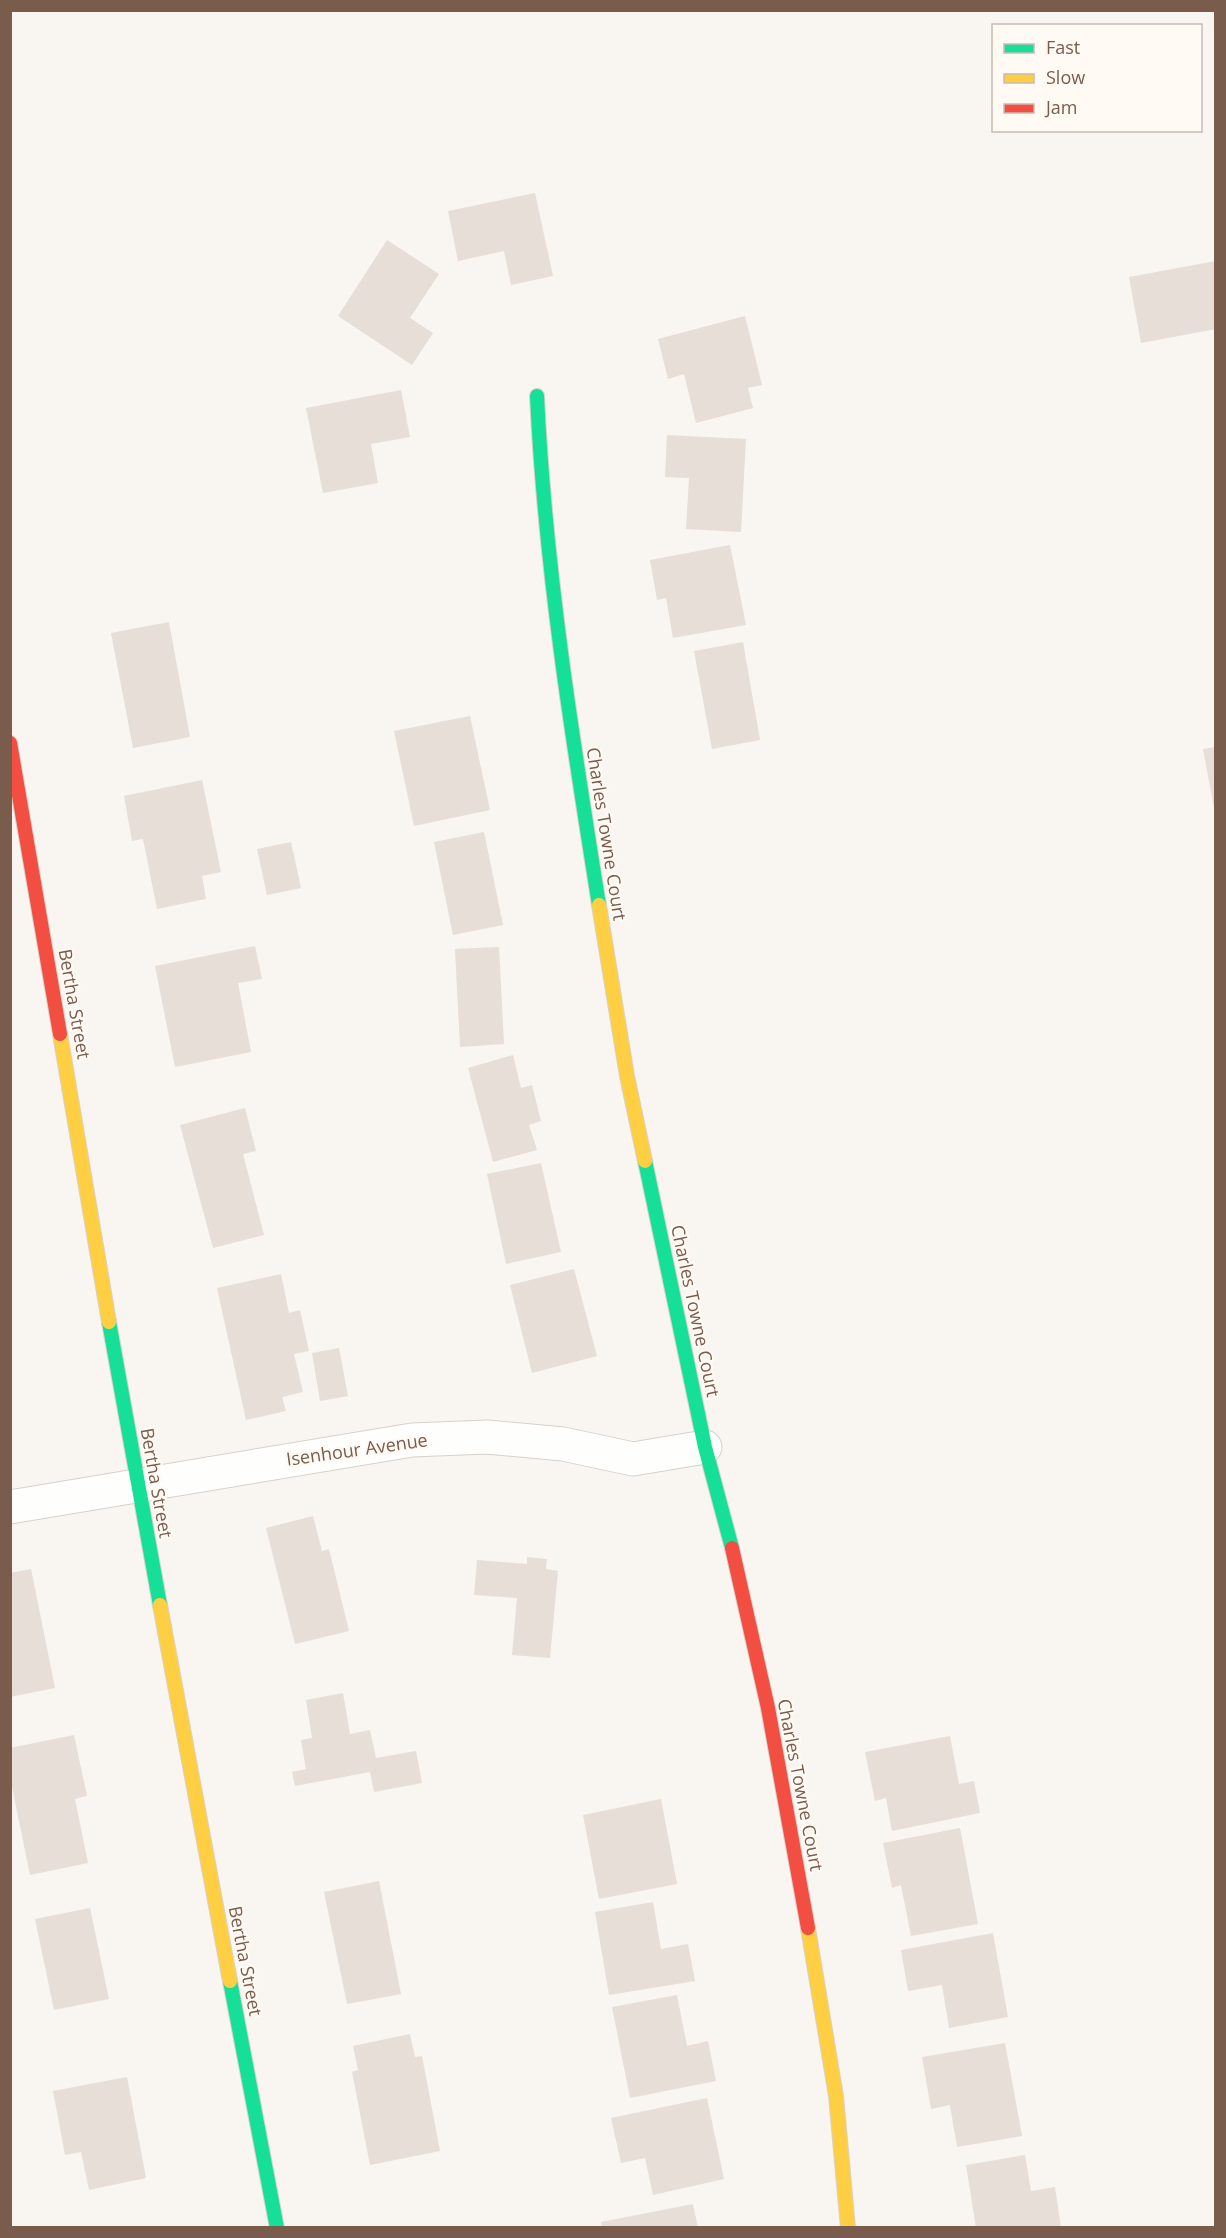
<svg xmlns="http://www.w3.org/2000/svg" width="1226" height="2238" viewBox="0 0 1226 2238" font-family="'Open Sans',sans-serif">
  <style>
    .building { fill: #e6ded7 }
    .lines { fill: none; stroke-linecap: round; stroke-linejoin: round }
    .street-casing { stroke: #d7d1cb; stroke-width: 35 }
    .fast-casing { stroke: #d9d2cb; stroke-width: 16 }
    .slow-casing { stroke: #d9d2cb; stroke-width: 16 }
    .jam-casing { stroke: #d9d2cb; stroke-width: 16 }
    .street { stroke: #fefefd; stroke-width: 33 }
    .fast { stroke: #16e098; stroke-width: 14 }
    .slow { stroke: #ffcf43; stroke-width: 14 }
    .jam { stroke: #f24e42; stroke-width: 14 }
    .labels { text-anchor: middle; stroke-width: 4.5; stroke-linejoin: round; paint-order: stroke }
    .street-label { font-size: 18px; fill: #7a5c4d; stroke: #fffaf3 }
  </style>
  <rect width="100%" height="100%" fill="#f9f5f0"/>
  <path class="building" d="M535,193L553,276L511,285L504,251L458,261L448,211Z
    M387,240L439,274L410,318L433,333L412,365L338,316Z
    M1216,261V329L1141,343L1129,277Z
    M745,316L762,385L748,388L753,408L696,423L684,374L668,379L658,339Z
    M401,390L410,437L371,444L378,483L323,493L306,408Z
    M667,435L746,439L741,532L686,529L689,478L665,477Z
    M730,545L746,625L673,638L666,598L657,600L650,560Z
    M169,622L190,737L133,748L111,633Z
    M743,642L760,740L712,749L694,651Z
    M470,716L490,810L414,826L394,731Z
    M1216,747V808H1214L1203,749Z
    M202,780L221,872L202,876L206,899L157,909L143,839L132,841L124,796Z
    M484,832L503,925L453,935L434,842Z
    M291,842L301,888L267,895L257,849Z
    M255,946L262,979L238,983L251,1052L175,1067L155,966Z
    M499,947L504,1044L460,1047L455,949Z
    M513,1055L521,1088L532,1085L541,1121L529,1125L537,1150L493,1162L468,1068Z
    M245,1108L256,1151L243,1154L264,1235L213,1248L180,1125Z
    M541,1163L561,1252L506,1264L487,1174Z
    M574,1269L597,1356L532,1373L510,1285Z
    M281,1274L289,1313L300,1310L309,1351L294,1354L303,1392L282,1397L286,1411L246,1420L217,1288Z
    M339,1348L348,1396L320,1401L312,1353Z
    M313,1516L322,1551L329,1549L349,1631L295,1644L266,1528Z
    M527,1557L547,1559L546,1569L558,1571L550,1658L512,1655L517,1598L474,1595L477,1560L527,1564Z
    M31,1569L55,1688L10,1697V1573Z
    M343,1693L350,1734L370,1730L376,1758L416,1751L422,1783L374,1792L370,1772L295,1786L292,1772L306,1769L301,1740L312,1738L306,1700Z
    M74,1735L87,1796L75,1799L88,1863L30,1875L10,1777V1748Z
    M950,1736L959,1784L974,1781L980,1813L892,1831L886,1798L875,1801L865,1752Z
    M661,1799L677,1884L599,1899L583,1815Z
    M960,1828L978,1924L911,1936L901,1885L892,1888L883,1843Z
    M379,1881L401,1994L347,2004L324,1892Z
    M653,1902L661,1949L688,1944L695,1981L609,1995L595,1912Z
    M90,1908L109,1999L54,2010L35,1919Z
    M993,1933L1008,2017L949,2028L942,1985L908,1991L901,1950Z
    M677,1995L687,2046L708,2041L716,2081L630,2098L612,2007Z
    M410,2034L415,2057L422,2056L440,2151L370,2165L352,2072L358,2070L353,2046Z
    M1005,2043L1022,2136L957,2147L950,2105L931,2109L922,2057Z
    M127,2077L146,2178L89,2190L81,2152L65,2155L53,2091Z
    M707,2098L724,2179L653,2195L645,2158L621,2163L611,2118Z
    M1025,2155L1031,2191L1055,2187L1061,2228H976L966,2165Z
    M693,2204L698,2228H602L601,2222Z"/>
  <g class="lines">
    <g class="street-casing">
      <path id="street" d="M10,1507L412,1440L487,1437L563,1444L633,1459L705,1447"/>
    </g>
    <g class="fast-casing">
      <path id="fast" d="M537,396C545,567 572,736 599,905
        M645,1161L705,1447L732,1548
        M109,1322L160,1605
        M230,1981L277,2228"/>
    </g>
    <g class="slow-casing">
      <path id="slow" d="M599,905L627,1076L645,1161
        M60,1034L109,1322
        M160,1605L230,1981
        M808,1928L836,2096L848,2228"/>
    </g>
    <g class="jam-casing">
      <path id="jam" d="M10,743L60,1034
        M732,1548L768,1708L808,1928"/>
    </g>
    <use href="#street" class="street"/>
    <use href="#fast" class="fast"/>
    <use href="#slow" class="slow"/>
    <use href="#jam" class="jam"/>
  </g>
  <g class="labels">
    <g class="street-label">
      <text transform="translate(606 834) rotate(81)" y="6">Charles Towne Court</text>
      <text transform="translate(74 1004) rotate(80)" y="6">Bertha Street</text>
      <text transform="translate(695 1311) rotate(78)" y="6">Charles Towne Court</text>
      <text transform="translate(357 1450) rotate(-8)" y="6">Isenhour Avenue</text>
      <text transform="translate(156 1483) rotate(80)" y="6">Bertha Street</text>
      <text transform="translate(800 1785) rotate(79)" y="6">Charles Towne Court</text>
      <text transform="translate(245 1961) rotate(79)" y="6">Bertha Street</text>
    </g>
  </g>
  <rect width="1226" height="2238" fill="none" stroke="#7a5c4d" stroke-width="24"/>
  <rect x="992" y="24" width="210" height="108" fill="#fffaf3" stroke="#cabbb1" stroke-width="1.5"/>
  <rect x="1004" y="44" width="30" height="9" fill="#16e098" stroke="#cabbb1" stroke-width="1.5"/>
  <text x="1046" y="54" font-size="18" fill="#7a5c4d">Fast</text>
  <rect x="1004" y="74" width="30" height="9" fill="#ffcf43" stroke="#cabbb1" stroke-width="1.5"/>
  <text x="1046" y="84" font-size="18" fill="#7a5c4d">Slow</text>
  <rect x="1004" y="104" width="30" height="9" fill="#f24e42" stroke="#cabbb1" stroke-width="1.5"/>
  <text x="1046" y="114" font-size="18" fill="#7a5c4d">Jam</text>
</svg>
